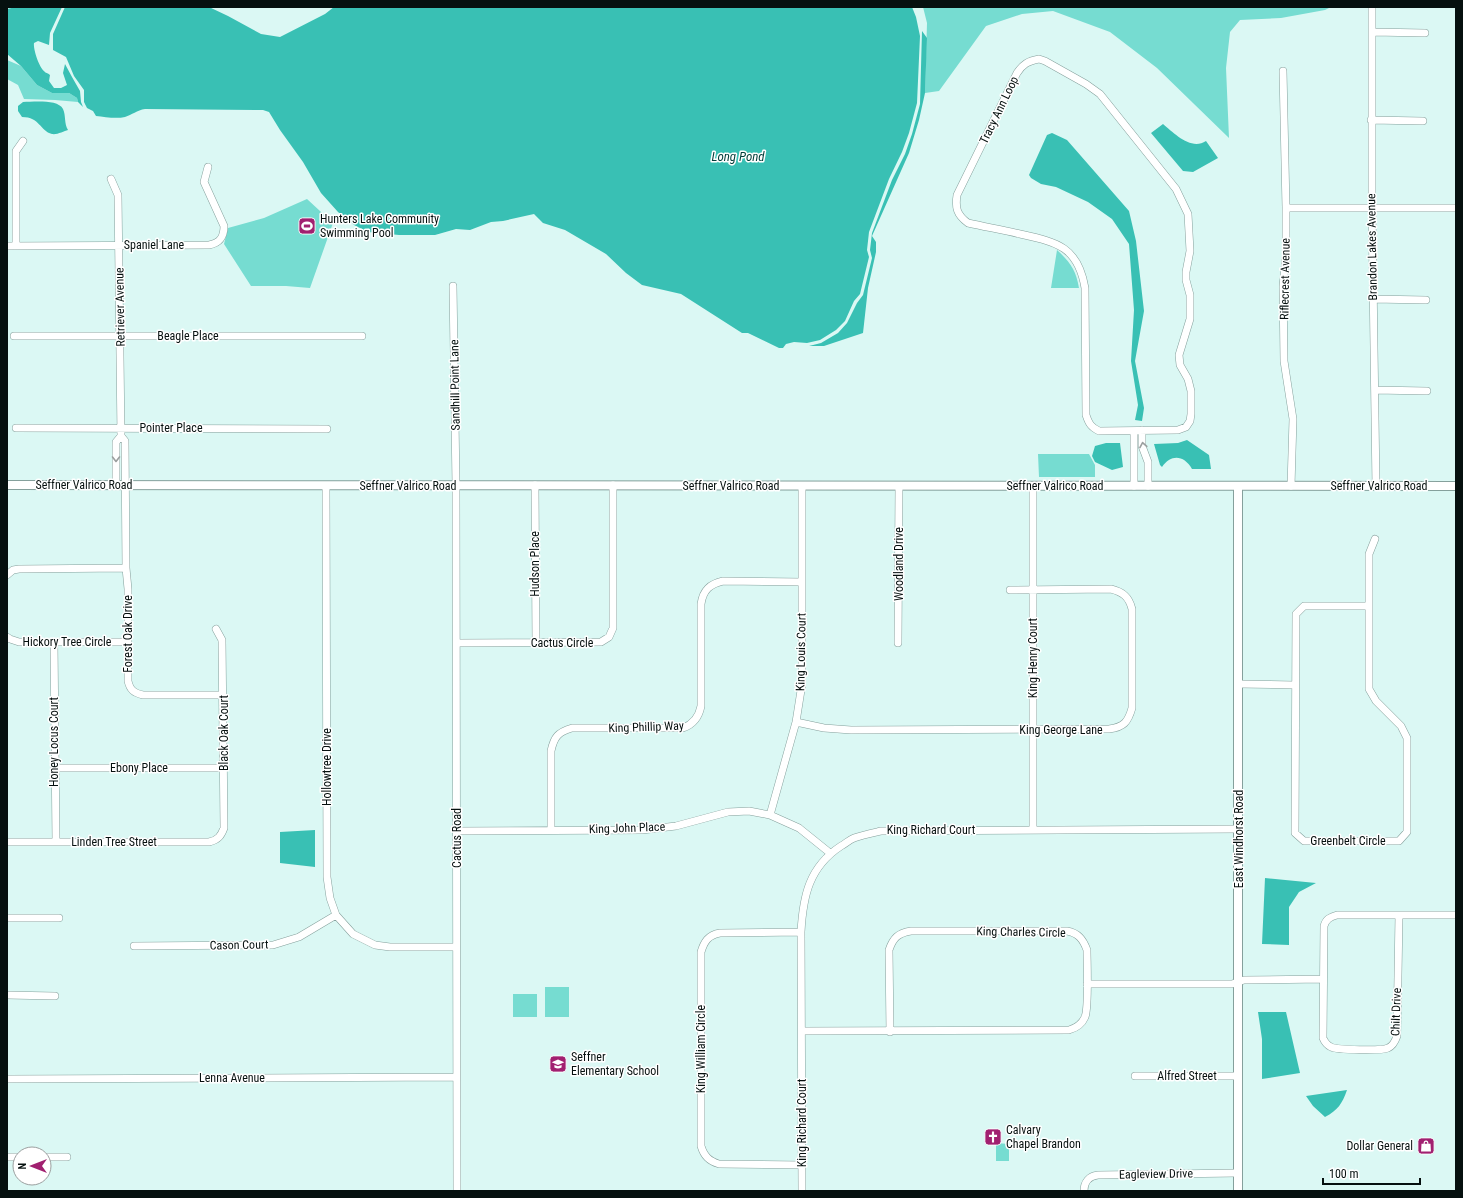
<svg xmlns="http://www.w3.org/2000/svg" width="1463" height="1198" viewBox="0 0 1463 1198" font-family="'Roboto Condensed',sans-serif">
  <style>
    .green { fill: #76dcd1 }
    .water { fill: #39c0b4 }
    .lines { fill: none; stroke-linecap: round; stroke-linejoin: round }
    .minor-casing { stroke: #85a09c; stroke-width: 8 }
    .tertiary-casing { stroke: #85a09c; stroke-width: 10 }
    .minor { stroke: #fff; stroke-width: 7 }
    .tertiary { stroke: #fff; stroke-width: 8 }
    .oneway { stroke: #9b9f9f }
    .labels { text-anchor: middle; stroke-width: 3; stroke-linejoin: round; paint-order: stroke }
    .street-label { font-size: 12px; fill: #06100f; stroke: #fff }
    .poi-label { font-size: 12px; fill: #06100f; stroke: #fff; text-anchor: start }
    .water-label { font-size: 13px; font-style: italic; fill: #003e3a; stroke: #fff }
  </style>
  <rect width="100%" height="100%" fill="#dbf8f4"/>
  <path class="green" d="M923,7H1331L1325,10L1281,18L1240,20L1230,32L1226,68L1229,138L1157,68L1110,32L1053,11L1022,14L986,26L939,91L925,93L927,23Z
    M7,60L21,66L37,85L52,93H69L77,98L78,102L55,100L24,99L18,85L7,79Z
    M307,199L333,223L310,288L286,286H251L224,244L228,228L264,218Z
    M1057,250C1070,262 1076,270 1079,288H1051Z
    M1038,454H1089L1095,465V477H1039Z
    M545,987H569V1017H545Z
    M513,994H537V1017H513Z
    M996,1143L1009,1144V1161H996Z"/>
  <path class="water" d="M16,7H62L50,33L49,45L38,41L34,43C33,49 39,67 44,71C45,73 48,73 50,75L49,81L54,88H61L67,85L63,73L65,64L72,77L80,91L81,102L83,107L78,102L77,98L69,93H52L37,85L21,66L7,54V9Z
    M65,7H209L228,16L261,34L280,37L325,14L334,7H912L916,17L920,36L917,103L909,133L902,152L889,179L869,232L867,250L869,257L860,294L854,301L845,321L836,330L820,340L807,343L794,342L786,344L783,348H779L748,333H742L681,294L642,285L626,273L606,254L565,230L543,223L534,214L503,221L491,222L470,230L456,229L435,235H399L368,232L354,225L338,212L321,193L303,162L280,130L269,112L263,110L145,109C137,110 132,115 125,117C116,119 105,117 96,116L93,111L87,108L84,102V90L74,76L66,57L53,50V34Z
    M922,31L927,38L925,93L919,120L909,153L872,236L876,242V252L868,288L863,333L824,346H809L821,343L838,333L847,323L857,303L863,295L872,258L870,250L872,233L892,180L905,154L912,134L920,104Z
    M23,102C33,102 58,99 63,109C66,115 64,124 68,130C64,131 57,135 52,134C40,131 40,117 22,117L18,111V106Z
    M1163,124C1174,133 1191,151 1206,141L1218,158L1193,172L1183,171L1151,133Z
    M1052,133L1067,140L1129,211L1136,241L1144,311L1135,361L1144,408L1142,421L1135,420L1138,405L1131,361L1134,310L1129,244L1112,219L1088,202L1056,187L1041,184L1031,178L1029,175L1047,135Z
    M306,219C311,222 315,225 315,232L312,234C305,233 300,228 301,221Z
    M1187,440L1209,455L1211,469H1192C1184,455 1171,454 1162,467L1160,465L1154,444L1178,443Z
    M1106,443H1120L1123,467L1112,470L1095,462L1092,456L1095,446Z
    M315,830V867L280,863V832Z
    M1265,878L1316,883L1299,892L1289,907V945L1262,944Z
    M1258,1012H1286L1300,1073L1262,1079V1039Z
    M1347,1090C1342,1104 1338,1110 1325,1117L1313,1106L1306,1096Z"/>
  <g class="lines">
    <g class="minor-casing">
      <path id="minor" d="M1372,7V208L1376,486
        M1373,32L1425,33
        M1039,59L1045,61L1086,84L1100,94L1176,189L1188,214L1190,251L1186,272V280L1190,295V319L1179,355L1180,365L1188,379L1191,391V414L1190,421L1186,427L1178,430L1099,431C1091,427 1089,424 1086,415L1085,288C1078,246 1056,242 1020,234C1003,230 986,227 968,223C957,215 955,208 957,195L1017,73C1023,64 1028,61 1039,59Z
        M1283,71L1286,208V256L1283,286L1284,361L1293,419L1291,486
        M1371,120L1423,121
        M111,179L118,195L121,436L125,441L126,568L128,589V681C130,690 134,693 143,695H223
        M1286,208H1456
        M7,246L209,245C220,243 224,237 224,226L204,182L208,167
        M16,246V151L23,141
        M453,286L456,485L457,1191
        M1373,299L1426,300
        M14,336H362
        M1375,390L1427,391
        M16,428L327,429
        M1142,430V446L1148,462V486
        M1134,431V486
        M116,485V442L121,436
        M535,485L536,643
        M326,486L327,877L330,898L336,915L353,934L375,945L390,947H456
        M7,575L13,570L19,569L126,568
        M1368,606H1304L1296,614L1295,833L1304,841H1399L1407,832V738L1401,726L1376,701L1369,689V554L1375,539
        M7,637L10,639L19,642H128
        M54,642L56,842
        M457,643L601,642L609,637L613,628V485
        M898,643L899,486
        M1239,684L1294,685
        M796,722L824,728L851,730L1109,729C1124,727 1128,722 1132,708V609C1129,597 1123,592 1111,589L1010,590
        M54,768H224
        M770,815L796,722L802,684V486
        M551,830V751C554,737 558,732 572,728H683C694,724 699,717 701,706V604C703,590 710,584 723,581L802,582
        M1033,830V486
        M457,831L642,830L676,826L728,812L749,811L770,815L799,828L830,853
        M7,842H209C218,840 221,836 224,828L222,640L216,629
        M1399,915L1397,1036C1395,1042 1393,1046 1388,1048C1382,1051 1337,1050 1331,1047C1327,1045 1325,1043 1323,1038L1324,926C1326,919 1330,917 1337,915H1456
        M7,918H59
        M801,932L720,933C708,935 704,942 701,952V1146C704,1156 709,1161 719,1164L802,1165
        M134,946L273,945L299,937L336,915
        M1087,984H1232L1244,980L1323,979
        M7,995L55,996
        M802,1031L1069,1030C1076,1028 1082,1024 1085,1017C1089,1007 1087,962 1087,950C1083,939 1078,933 1067,931H911C898,933 893,938 889,950L890,1032
        M1135,1076H1238
        M7,1079L456,1077
        M7,1157H20
        M44,1157H67
        M802,1191L801,932C803,896 809,867 841,846C845,844 849,840 854,838C862,835 872,833 881,831L1239,829
        M1084,1191C1084,1182 1089,1176 1098,1175L1238,1173"/>
    </g>
    <g class="tertiary-casing">
      <path id="tertiary" d="M7,485L1456,486
        M1238,1191V486"/>
    </g>
    <use href="#minor" class="minor"/>
    <use href="#tertiary" class="tertiary"/>
  </g>
  <defs><path id="oneway-chevron" d="M-2-3.5L2.5 0L-2 3.5" fill="none" stroke-width="1.6" stroke-linecap="round" stroke-linejoin="round"/></defs>
  <g class="oneway">
    <use href="#oneway-chevron" transform="translate(1143 445) rotate(-100)"/>
    <use href="#oneway-chevron" transform="translate(116 459) rotate(90)"/>
  </g>
  <defs>
    <g id="stadium-square" transform="scale(0.9)"><rect x="-9" y="-9" width="18" height="18" rx="4" fill="#a12070" stroke="#fff"/><path d="M0-5a6.5 5 0 1 0 0 10a6.5 5 0 1 0 0-10ZM-3.5-1.8h7v3.6h-7Z" fill="#fff"/></g>
    <g id="school-square" transform="scale(0.9)"><rect x="-9" y="-9" width="18" height="18" rx="4" fill="#a12070" stroke="#fff"/><path d="M0-5L7-2L0 1L-7-2ZM-4 1L0 2.5L4 1V4Q0 6-4 4Z" fill="#fff"/></g>
    <g id="church-square" transform="scale(0.9)"><rect x="-9" y="-9" width="18" height="18" rx="4" fill="#a12070" stroke="#fff"/><path d="M-1.2-6h2.4v3.5h3.3v2.4h-3.3V6h-2.4V-.1h-3.3v-2.4h3.3Z" fill="#fff"/></g>
    <g id="shop-square" transform="scale(0.9)"><rect x="-9" y="-9" width="18" height="18" rx="4" fill="#a12070" stroke="#fff"/><path d="M-5-2.5h2.3a2.7 3.5 0 0 1 5.4 0H5L5.5 6h-11ZM-1.5-2.5h3a1.5 2.3 0 0 0-3 0Z" fill="#fff"/></g>
  </defs>
  <g fill-rule="evenodd">
    <use href="#stadium-square" x="307" y="226"/>
    <use href="#school-square" x="558" y="1064"/>
    <use href="#church-square" x="993" y="1137"/>
    <use href="#shop-square" x="1426" y="1146"/>
  </g>
  <g class="labels">
    <g class="street-label">
      <text transform="translate(999 110) rotate(-64)" y="4">Tracy Ann Loop</text>
      <text x="154" y="249">Spaniel Lane</text>
      <text transform="translate(1372 247) rotate(-91)" y="4">Brandon Lakes Avenue</text>
      <text transform="translate(1285 279) rotate(-89)" y="4">Riflecrest Avenue</text>
      <text transform="translate(120 307) rotate(-91)" y="4">Retriever Avenue</text>
      <text x="188" y="340">Beagle Place</text>
      <text transform="translate(455 385) rotate(-91)" y="4">Sandhill Point Lane</text>
      <text x="171" y="432">Pointer Place</text>
      <text x="84" y="489">Seffner Valrico Road</text>
      <text x="408" y="490">Seffner Valrico Road</text>
      <text x="731" y="490">Seffner Valrico Road</text>
      <text x="1055" y="490">Seffner Valrico Road</text>
      <text x="1379" y="490">Seffner Valrico Road</text>
      <text transform="translate(535 564) rotate(-90)" y="4">Hudson Place</text>
      <text transform="translate(899 564) rotate(-90)" y="4">Woodland Drive</text>
      <text transform="translate(128 634) rotate(-90)" y="4">Forest Oak Drive</text>
      <text x="67" y="646">Hickory Tree Circle</text>
      <text x="562" y="647">Cactus Circle</text>
      <text transform="translate(801 652) rotate(-89)" y="4">King Louis Court</text>
      <text transform="translate(1033 658) rotate(-90)" y="4">King Henry Court</text>
      <text transform="translate(646 727) rotate(-2)" y="4">King Phillip Way</text>
      <text x="1061" y="734">King George Lane</text>
      <text transform="translate(224 733) rotate(-90)" y="4">Black Oak Court</text>
      <text transform="translate(54 742) rotate(-90)" y="4">Honey Locus Court</text>
      <text transform="translate(327 767) rotate(-90)" y="4">Hollowtree Drive</text>
      <text x="139" y="772">Ebony Place</text>
      <text transform="translate(627 828) rotate(-2)" y="4">King John Place</text>
      <text x="931" y="834">King Richard Court</text>
      <text transform="translate(457 838) rotate(-90)" y="4">Cactus Road</text>
      <text transform="translate(1239 839) rotate(-90)" y="4">East Windhorst Road</text>
      <text x="1348" y="845">Greenbelt Circle</text>
      <text x="114" y="846">Linden Tree Street</text>
      <text transform="translate(1021 932) rotate(1)" y="4">King Charles Circle</text>
      <text transform="translate(239 945) rotate(-1)" y="4">Cason Court</text>
      <text transform="translate(1396 1012) rotate(-88)" y="4">Chilt Drive</text>
      <text transform="translate(701 1049) rotate(-90)" y="4">King William Circle</text>
      <text x="1187" y="1080">Alfred Street</text>
      <text x="232" y="1082">Lenna Avenue</text>
      <text transform="translate(802 1123) rotate(-90)" y="4">King Richard Court</text>
      <text transform="translate(1156 1174) rotate(-1)" y="4">Eagleview Drive</text>
    </g>
    <g class="poi-label">
      <text x="320" y="223">Hunters Lake Community<tspan x="320" dy="14">Swimming Pool</tspan></text>
      <text x="571" y="1061">Seffner<tspan x="571" dy="14">Elementary School</tspan></text>
      <text x="1006" y="1134">Calvary<tspan x="1006" dy="14">Chapel Brandon</tspan></text>
      <text x="1413" y="1150" text-anchor="end">Dollar General</text>
    </g>
    <g class="water-label">
      <text x="738" y="161">Long Pond</text>
    </g>
  </g>
  <rect width="1463" height="1198" fill="none" stroke="#06100f" stroke-width="16"/>
  <g transform="translate(32 1166) rotate(270)"><circle r="19" fill="#ffffff" stroke="#9b9f9f"/>
  <path d="M0-3L7 15L0 10L-7 15Z" fill="#a12070"/>
  <text y="-6" font-size="11" font-weight="bold" text-anchor="middle" fill="#06100f">N</text>
  </g>
  <path d="M1323 1178v6h97v-6" fill="none" stroke="#06100f" stroke-width="2"/>
  <text x="1329" y="1178" font-size="12" fill="#06100f" stroke="#ffffff" stroke-width="3" paint-order="stroke">100 m</text>
</svg>
